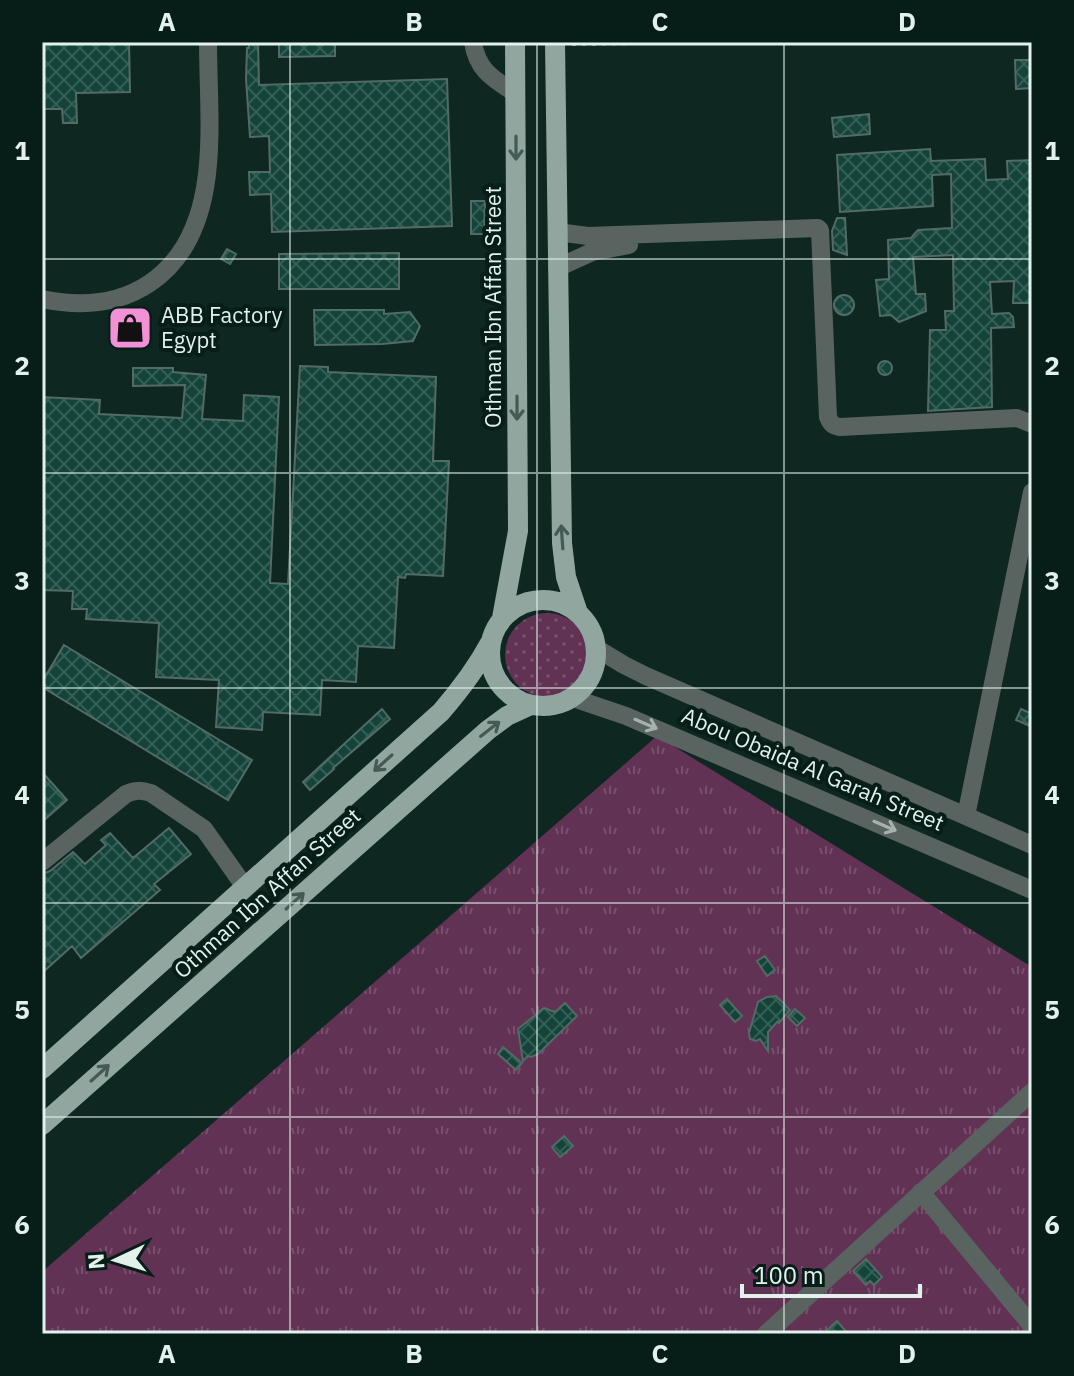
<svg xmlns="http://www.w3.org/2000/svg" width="1074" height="1376" viewBox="0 0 1074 1376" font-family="'IBM Plex Sans',sans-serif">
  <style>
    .grass { fill: url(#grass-tufts) }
    .garden { fill: url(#garden-dots) }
    .building { fill: url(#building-cross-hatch); stroke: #526b64; stroke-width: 2 }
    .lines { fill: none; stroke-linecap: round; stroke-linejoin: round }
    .path { stroke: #81938e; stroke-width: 2; stroke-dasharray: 4 6; stroke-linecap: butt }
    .minor { stroke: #596460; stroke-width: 18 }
    .major { stroke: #90a69f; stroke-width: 20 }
    .oneway { stroke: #445b55 }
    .oneway2 { stroke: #a5b2ae }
    .grid { fill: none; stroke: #e3f1ed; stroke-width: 2; stroke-opacity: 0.55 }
    .labels { text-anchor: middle; stroke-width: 8; stroke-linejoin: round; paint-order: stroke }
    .street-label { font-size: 22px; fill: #e3f1ed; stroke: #061d18 }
    .poi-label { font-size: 22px; fill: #e3f1ed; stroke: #061d18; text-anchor: start }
    .neatline { fill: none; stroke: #e3f1ed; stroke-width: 3 }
    .grid-label { font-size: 26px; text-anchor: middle; font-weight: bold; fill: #e3f1ed }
  </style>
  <defs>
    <pattern id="grass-tufts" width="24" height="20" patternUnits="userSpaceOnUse" patternTransform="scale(2)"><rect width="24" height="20" fill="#623254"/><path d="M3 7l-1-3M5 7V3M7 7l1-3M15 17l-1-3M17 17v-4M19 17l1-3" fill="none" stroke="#78506d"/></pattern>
    <pattern id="garden-dots" width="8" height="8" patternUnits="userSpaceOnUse" patternTransform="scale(2)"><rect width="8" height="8" fill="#623254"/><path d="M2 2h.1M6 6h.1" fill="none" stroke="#78506d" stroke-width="1.8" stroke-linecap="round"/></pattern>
    <pattern id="building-cross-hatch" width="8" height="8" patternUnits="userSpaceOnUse" patternTransform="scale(2)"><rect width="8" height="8" fill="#134339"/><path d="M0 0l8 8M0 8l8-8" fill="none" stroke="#355f56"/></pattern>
  </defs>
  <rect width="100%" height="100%" fill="#0f2721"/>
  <path class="grass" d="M657,736L1032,967V1334H42V1272Z"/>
  <path class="garden" d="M505 655a42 42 0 1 1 84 0a42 42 0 1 1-84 0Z"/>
  <path class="building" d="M42,42H129L130,92L76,93L77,123H63L62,109H42Z
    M249,42H258L259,85L447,79L452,226L272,232L271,194L250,195L249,172H270L269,136L250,137L246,79L247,48H249Z
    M279,42H335V56L279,57Z
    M1015,60H1032V88L1016,89Z
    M869,114L870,134L834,137L832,118Z
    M930,149L931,161L985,159L986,180L1008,179L1007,161L1032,160V303H1013L1014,281L990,282L992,314L1009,313L1013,317L1014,327L991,328L992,407L928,411L930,330H946L945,311H954L953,255L913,257L916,294H925L926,311L899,322L891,315L880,316L876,280L889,279L888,240L911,238L918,230L952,228L951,174L932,175L933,206L840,212L837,155Z
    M471,201H485L484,234H471Z
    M837,218H845L847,255L833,250L832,231Z
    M227,249L236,254L230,264L221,259Z
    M399,253V289H279V254Z
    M834 305a10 10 0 1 1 20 0a10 10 0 1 1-20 0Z
    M314,310H384V314L410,312L420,326L413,341L382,344L315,345Z
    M878 368a7 7 0 1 1 14 0a7 7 0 1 1-14 0Z
    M300,366L328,367V372L436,377L433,461H449L443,576L406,574L405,578L398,577L394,648L358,646L356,682L322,680L320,715L263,712L262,730L216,727L219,680L156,677L159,623L86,619L87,609H72L73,591L42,590V397L100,400L99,414L182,418L185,385L133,386V368H173V372L206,375L202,419L243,421L244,395L279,397L270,583L288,584Z
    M64,645L252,760L228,800L42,687V682Z
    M382,709L390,719L333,768L334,769L310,790L303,782Z
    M1021,709L1032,714V727L1016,720Z
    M42,772L67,800L42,822Z
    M169,828L191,854L154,884L160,890L81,958L72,946L42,973V874L50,871L73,852L85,864L106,845L101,840L110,833L133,858Z
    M765,956L775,970L767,976L757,961Z
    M776,996L790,1010L779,1023L778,1021L768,1032V1051L760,1039L756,1041L750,1039L749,1033L758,1002L767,997Z
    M727,999L742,1016L735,1022L720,1005Z
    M565,1003L577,1016L538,1054L531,1057L528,1056L523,1061L518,1029L544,1008L555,1012Z
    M795,1009L805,1018L797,1026L788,1017Z
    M503,1047L522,1063L516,1070L498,1054Z
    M564,1136L573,1146L560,1157L552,1147Z
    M866,1259L882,1277L874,1285L870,1281L866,1285L853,1271Z
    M837,1321L848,1334H823Z"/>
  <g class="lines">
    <path class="path" d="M572,45L770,42"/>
    <path class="minor" d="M473,42C477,70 493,79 515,93
      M557,232L588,236L818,228L820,230L828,417C831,424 833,426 840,427L1017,418L1032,424
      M557,268L592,252L629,245
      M42,299C128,317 190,275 205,188C213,141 208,90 208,42
      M596,648L624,665L646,676L1032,845
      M573,698L626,716L1032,890
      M966,816L1032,492
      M42,862L126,794C135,790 141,790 151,793L204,829L245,887
      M921,1192L1032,1326
      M766,1334L1032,1092"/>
    <path class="major" d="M555,42L562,543L566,577L578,613
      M490 653a53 53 0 1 1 106 0a53 53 0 1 1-106 0Z
      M502,618L518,531L515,42
      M42,1069L441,712C460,690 476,669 490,643
      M42,1125L488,730L507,716L531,705"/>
  </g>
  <defs><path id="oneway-shaft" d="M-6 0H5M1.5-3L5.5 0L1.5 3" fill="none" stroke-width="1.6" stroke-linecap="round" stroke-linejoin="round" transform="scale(2)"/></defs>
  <g class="oneway">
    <use href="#oneway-shaft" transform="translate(516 148) rotate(90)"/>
    <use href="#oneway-shaft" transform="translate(517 408) rotate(90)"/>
    <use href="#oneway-shaft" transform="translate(562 537) rotate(-94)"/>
    <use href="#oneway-shaft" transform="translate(490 729) rotate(-38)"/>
    <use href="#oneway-shaft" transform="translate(383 763) rotate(138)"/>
    <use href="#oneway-shaft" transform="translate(295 901) rotate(-42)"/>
    <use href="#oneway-shaft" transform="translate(100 1073) rotate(-42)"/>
  </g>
  <g class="oneway2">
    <use href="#oneway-shaft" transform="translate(646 724) rotate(23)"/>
    <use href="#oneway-shaft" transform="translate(885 826) rotate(23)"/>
  </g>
  <path class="grid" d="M290,42V1334M537,42V1334M784,42V1334M42,259H1032M42,473H1032M42,688H1032M42,903H1032M42,1117H1032"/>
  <defs>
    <g id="shop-square" transform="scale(2.3)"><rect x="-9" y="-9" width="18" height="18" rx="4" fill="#f391d6" stroke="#061d18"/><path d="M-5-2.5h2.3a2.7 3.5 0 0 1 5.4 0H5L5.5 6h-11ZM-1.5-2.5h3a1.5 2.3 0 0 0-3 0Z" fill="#111"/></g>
  </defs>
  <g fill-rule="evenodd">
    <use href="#shop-square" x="130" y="328"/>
  </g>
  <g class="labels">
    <g class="street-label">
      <text transform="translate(493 307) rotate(-90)" y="8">Othman Ibn Affan Street</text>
      <text transform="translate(813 769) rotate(23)" y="8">Abou Obaida Al Garah Street</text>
      <text transform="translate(267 893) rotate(-42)" y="8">Othman Ibn Affan Street</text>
    </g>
    <g class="poi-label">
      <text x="161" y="323">ABB Factory<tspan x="161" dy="25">Egypt</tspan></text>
    </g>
  </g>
  <rect width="1074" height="1376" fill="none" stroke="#061d18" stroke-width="88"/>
  <g transform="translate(116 1260) rotate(266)" stroke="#061d18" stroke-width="6" paint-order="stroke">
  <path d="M0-6L14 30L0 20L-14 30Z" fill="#e3f1ed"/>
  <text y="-12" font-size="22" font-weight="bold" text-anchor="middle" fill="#e3f1ed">N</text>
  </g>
  <path d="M742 1284v12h178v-12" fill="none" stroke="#e3f1ed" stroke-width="4"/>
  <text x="754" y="1284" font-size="24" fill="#e3f1ed" stroke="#061d18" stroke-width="6" paint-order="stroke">100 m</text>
  <rect x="44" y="44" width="986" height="1288" class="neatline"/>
  <g class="grid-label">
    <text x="167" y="31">A</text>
    <text x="414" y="31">B</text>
    <text x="660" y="31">C</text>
    <text x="907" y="31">D</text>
    <text x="22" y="160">1</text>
    <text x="1052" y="160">1</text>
    <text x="22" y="375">2</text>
    <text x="1052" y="375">2</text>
    <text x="22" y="590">3</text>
    <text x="1052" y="590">3</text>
    <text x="22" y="804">4</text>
    <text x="1052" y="804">4</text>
    <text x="22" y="1019">5</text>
    <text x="1052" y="1019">5</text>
    <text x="22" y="1234">6</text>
    <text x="1052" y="1234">6</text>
    <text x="167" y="1363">A</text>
    <text x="414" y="1363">B</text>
    <text x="660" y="1363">C</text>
    <text x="907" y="1363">D</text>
  </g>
</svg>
